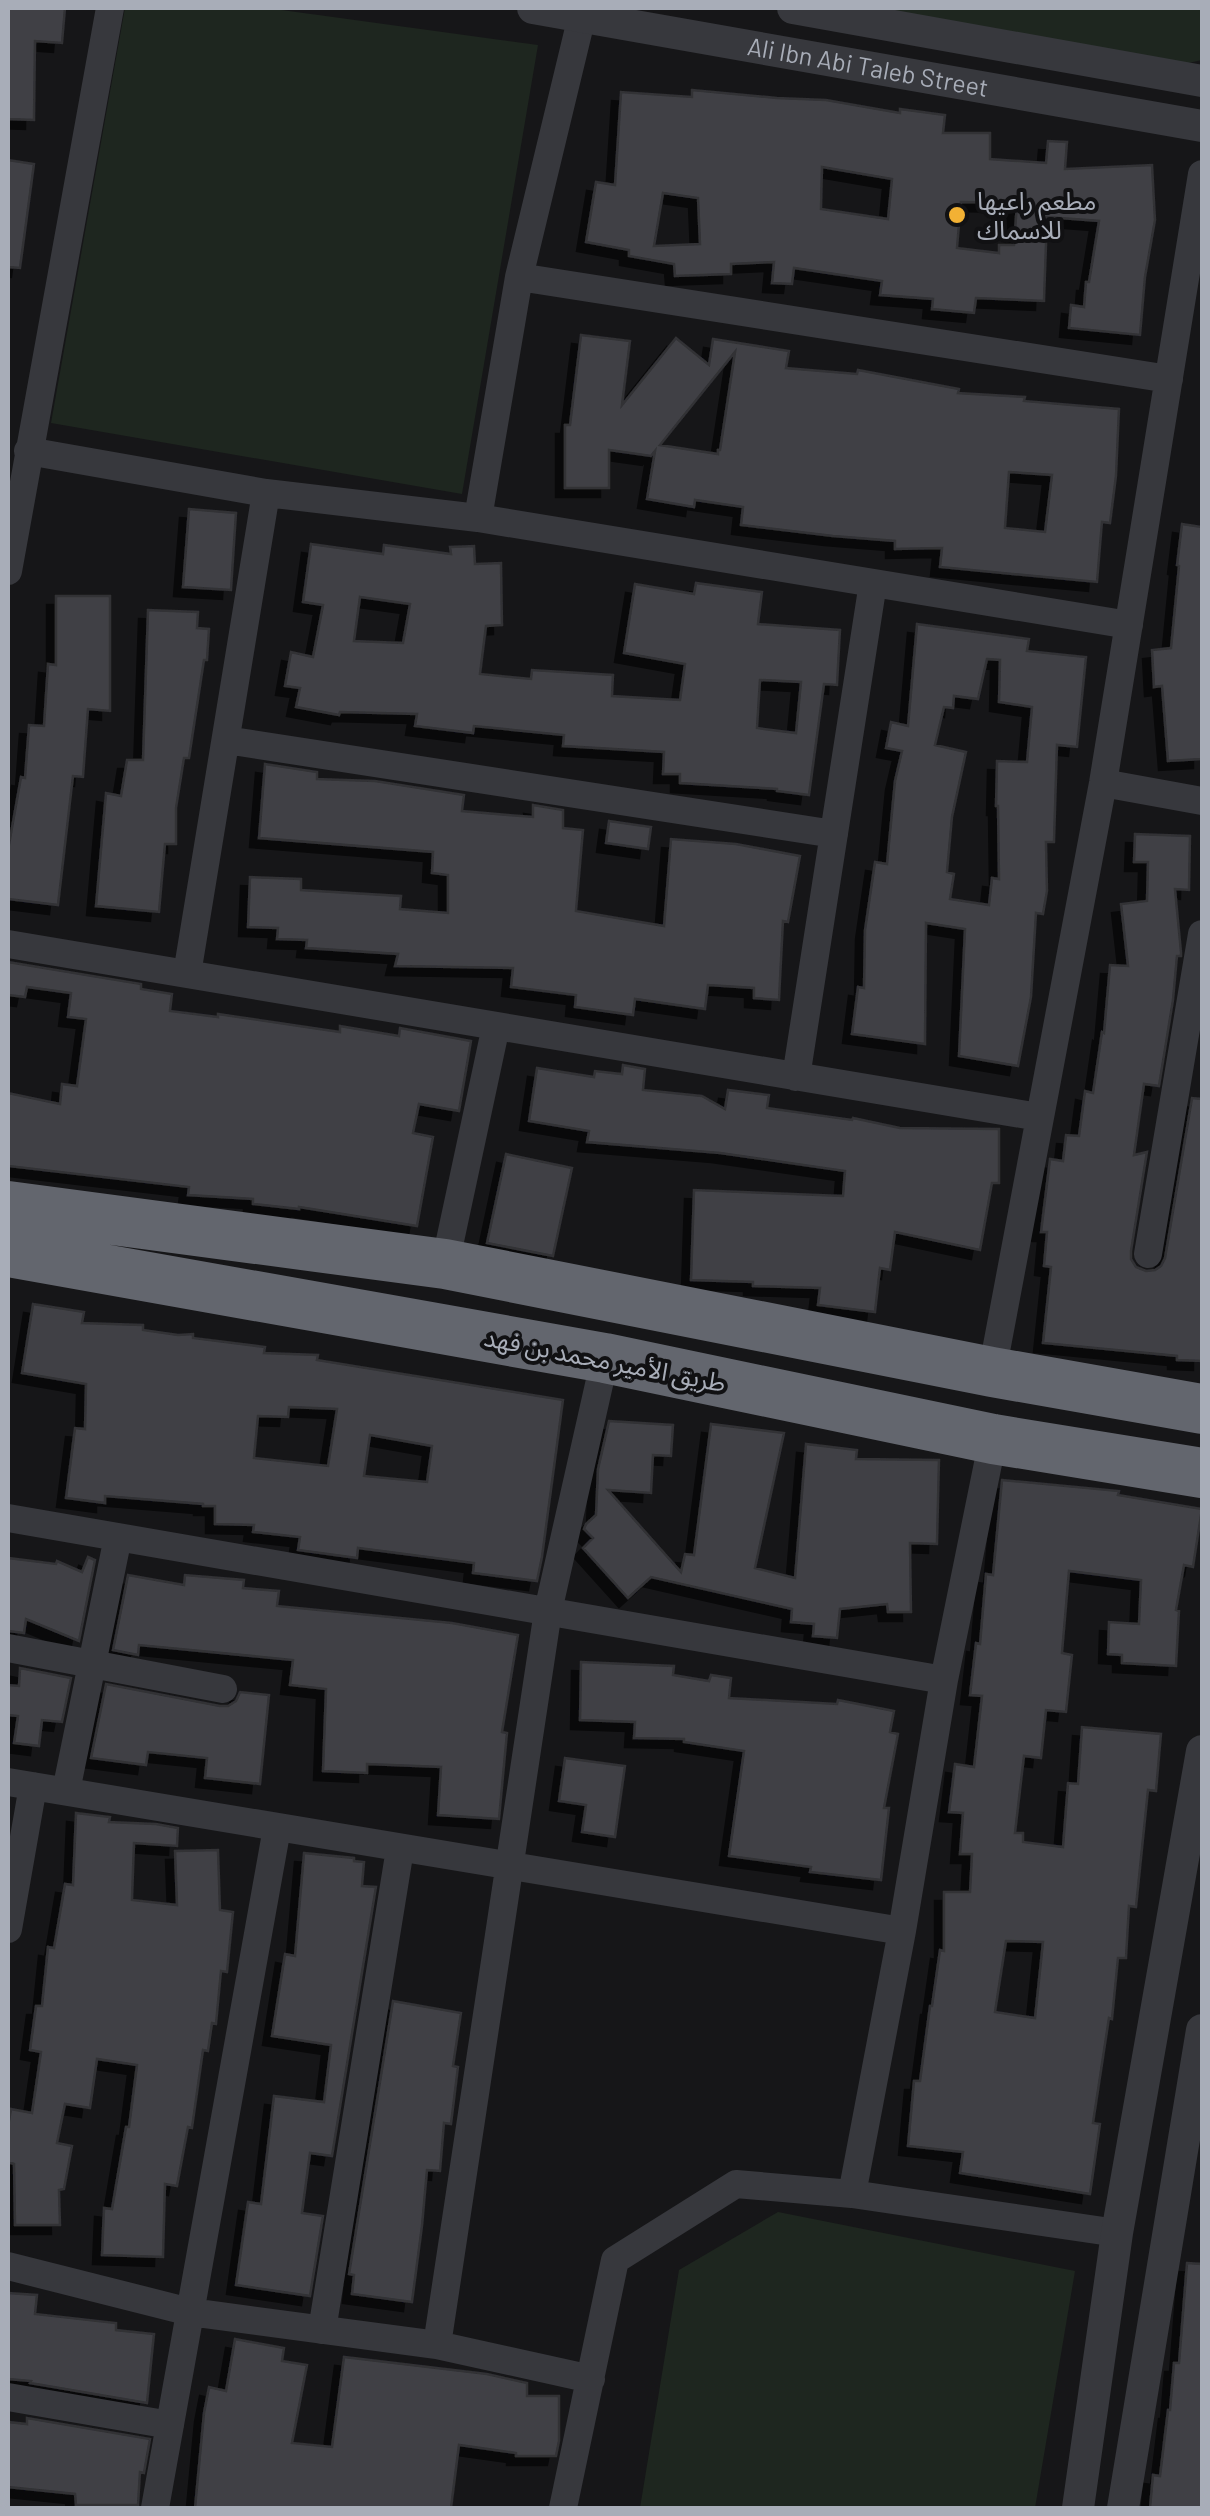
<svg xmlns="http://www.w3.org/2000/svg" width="1210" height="2516" viewBox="0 0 1210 2516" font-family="Barlow,'Noto Sans Arabic',sans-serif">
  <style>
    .green { fill: #1e261f }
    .building { fill: #404145; stroke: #303034; stroke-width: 2.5; fill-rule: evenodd; filter: url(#shadow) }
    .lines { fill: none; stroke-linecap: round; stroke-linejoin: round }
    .minor { stroke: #37383d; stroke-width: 28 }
    .tertiary { stroke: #37383d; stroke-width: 32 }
    .motorway { stroke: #63666e; stroke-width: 50 }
    .poi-dot { fill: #f2b134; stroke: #111113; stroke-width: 4 }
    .labels { text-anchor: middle; stroke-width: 8; stroke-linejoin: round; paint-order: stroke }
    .street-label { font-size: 25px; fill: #a8adb8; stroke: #111113 }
    .poi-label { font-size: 25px; fill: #a8adb8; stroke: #111113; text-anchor: start }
  </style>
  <defs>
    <filter id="shadow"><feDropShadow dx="-9" dy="9" stdDeviation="0" flood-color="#0009"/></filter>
  </defs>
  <rect width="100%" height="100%" fill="#161618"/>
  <path class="green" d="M125,8H267L538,45L462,494L51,423Z
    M858,8H1202V60L1184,64Z
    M778,2212L1075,2271L1035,2508H640L679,2270Z"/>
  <path class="building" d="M8,8H65L62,43L35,41L34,120L8,119Z
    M692,90L777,98L826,100L900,113V109L945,115L943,133H990V159L1046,163L1048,141L1067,142L1065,169L1152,165L1155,220L1145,277L1140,335L1069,328L1071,305L1084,307L1086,282H1089L1099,221L1047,217L1044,301L976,298L974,313L932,309L933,299L880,295L882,281L794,268L792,284L772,283L774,262L731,264V274L675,276L674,264L629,256V250L586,242L596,182L615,185L621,92L692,97ZM822,167L892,179L888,219L821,209ZM663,193L698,198L700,244L654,246ZM961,202L1017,203L1014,245H999V253L957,248Z
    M8,160L34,164L20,268L8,267Z
    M581,335L630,341L622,405L676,338L709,365L713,339L789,351L786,368L857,374L858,370L959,389L958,393L1025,397L1024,401L1119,409L1116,476L1110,523L1102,522L1097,582L940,567L942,548L895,549V541L833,536L741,525L743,507L695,500L694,507L647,499L655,451L651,456L609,450V488H565V425H570ZM735,352L720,450H718V454L660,445ZM1009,472L1052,475L1045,532L1005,528Z
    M189,509L236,513L231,590L183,587Z
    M1182,524L1202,527V759L1168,761L1162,686L1154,687L1152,650L1171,648L1179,566L1177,565Z
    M311,544L383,554L384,545L451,554L450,547L474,546L475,564L501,563L502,625L486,626L480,674L531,679L532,670L613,675L612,696L680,700L685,664L624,653L635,584L694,594L696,583L762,592L758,624L840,630L837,685L824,684L809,795L777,791V789L680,783V774H663L664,752L563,746L564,735L474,726L473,733L415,726L417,714L340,712L339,715L296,707L300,688L285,686L291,652L313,657L323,605L303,602ZM360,597L410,604L403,643L354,641ZM760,680L801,682L796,733L757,728Z
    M56,596H110V711L88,709L83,777L73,776L58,905L8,899V850L21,777L25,778L29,725L44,726L48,664L56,665Z
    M148,610L198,612L197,628L209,629L207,660H204L189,758H184L176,808V844H165L159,912L96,906L106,793L121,796L127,760H143Z
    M917,624L1029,639L1027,651L1086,657L1077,747L1057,745L1054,842H1046L1047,891L1043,914L1036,913L1031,997L1018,1066L959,1056L965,929L926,923L925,1044L852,1034L858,987L864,988L865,930L875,862L887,864L895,781L902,751L886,748L891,722L908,726ZM987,659L1000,660L999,702L1032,707L1027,762L997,761L996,806H998L999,879L992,878L989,905L950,899L954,874L947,872L952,817L966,752L935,745L944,707L953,708L954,696L978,699Z
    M265,764L317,772V779L375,781L464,795L462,811L533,817V805L563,810V828L583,830L576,911L664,926L671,839L736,844L800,856L788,922L783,921L779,1000L754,998V988L708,985L705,1009L635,999L633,1015L575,1007L576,995L511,987L513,968L395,966L398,954L306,948L307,940L277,939L278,928L248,927L250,877L301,879V890L401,896L400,909L448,913V875L432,873L433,852L259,838Z
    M609,821L651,827L648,849L606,843Z
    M1135,834L1190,836L1189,890L1175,889L1181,952V956H1177L1173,1000L1159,1086L1144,1084L1134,1155L1147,1152L1131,1251V1259L1136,1267L1146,1271L1155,1270L1161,1266L1165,1258L1192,1098L1202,1099V1361L1177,1360V1356L1043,1343L1051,1267L1044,1266L1047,1232H1041L1050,1159L1063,1161L1066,1135L1079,1136L1085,1091L1093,1093L1102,1032L1104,1033L1110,965L1128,966L1121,904L1147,901L1148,862H1134Z
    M8,962L141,984V989L172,994L170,1011L218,1017V1014L340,1032V1026L399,1036L400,1028L471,1041L459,1111L419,1104L413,1133L433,1137L417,1226L299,1207V1209L253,1204V1199L188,1195L189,1187L8,1166V1093L60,1104L62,1084L77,1086L86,1019L68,1017L71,993L27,987L25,997L8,995Z
    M623,1065L645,1069L643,1090L702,1096L725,1109L728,1090L769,1095L767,1108L852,1120L853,1118L900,1128L999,1129V1183H992L980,1250L895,1232L890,1270L880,1268L875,1312L818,1305L820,1288L753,1286V1282L691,1280L694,1190L843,1196L845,1171L720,1153L587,1142L589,1131L529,1121L537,1068L594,1077L595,1071L622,1074Z
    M506,1154L572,1168L553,1256L487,1243Z
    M33,1304L84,1312L82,1323L143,1325V1330L178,1335L193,1334V1338L265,1347L264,1353L318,1355L317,1360L563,1400L542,1557L537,1581L473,1573L474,1563L358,1548L357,1558L298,1550L300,1537L253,1532L254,1525L215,1524V1506H203V1504L105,1496V1503L66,1498L75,1428L85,1429L86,1384L22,1373ZM289,1407L337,1409L328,1466L254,1458L258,1416L288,1417ZM370,1435L432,1446L427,1482L364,1476Z
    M609,1421L673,1425L671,1456L653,1455L651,1493L608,1490L681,1572L685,1554L694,1555L711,1424L784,1433L755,1568L795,1578L806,1444L857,1450L856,1459L939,1460L937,1544L910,1543L911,1612H888L887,1604L840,1609L837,1638L813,1636L814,1624L791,1622L792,1609L651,1577L628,1598L583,1548L593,1538L584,1529L586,1524L596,1515L598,1469Z
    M1002,1480L1119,1491L1118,1495L1202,1509L1193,1567L1184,1565L1176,1610L1179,1611L1176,1666L1122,1663V1655L1108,1654L1109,1622L1139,1624L1141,1580L1069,1571L1062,1653L1072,1655L1066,1712L1046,1710L1041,1758L1024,1756L1015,1833H1023V1842L1063,1847L1068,1783L1078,1784L1082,1727L1161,1734L1156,1791L1148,1790L1136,1907L1129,1906L1126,1958H1118L1112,2019L1109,2018L1093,2123L1100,2124L1090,2194L960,2173L963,2152L908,2146L914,2081H920L930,2006H932L940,1950L944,1951V1892H970L972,1854H960L963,1813L949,1812L955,1764L974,1767L982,1696L970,1695L976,1643L980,1644L986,1574L993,1575ZM1006,1941L1043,1942L1035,2018L995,2012Z
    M88,1557L95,1560L79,1641L26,1619L24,1633L8,1631V1558L56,1564L57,1561L82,1572Z
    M128,1575L184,1585L185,1575L244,1580L243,1588L279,1591L277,1606L452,1623L518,1635L502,1732L507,1733L499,1819L438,1815L441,1767L367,1764V1773L323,1771L326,1689L290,1685L293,1660L139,1645L138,1655L113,1650Z
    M581,1662L674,1666L673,1675L709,1681L711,1675L731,1678L729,1698L837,1704L838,1700L894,1711L890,1732L898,1734L884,1808H889L881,1880L810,1872L811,1867L729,1856L744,1751L684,1742V1739L634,1738L635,1722L580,1720Z
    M20,1668L71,1678L62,1722L42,1720L39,1746L14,1743L18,1716L8,1715V1685L19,1686Z
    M106,1684L220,1706H228L236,1701L240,1692L269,1695L260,1784L205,1778L207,1758L148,1752L146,1765L91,1758Z
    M565,1758L625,1766L615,1837L582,1832L586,1805L559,1801Z
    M76,1813L110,1817L109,1822L156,1824L178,1828L177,1846L134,1843L132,1900L177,1905L175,1851L218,1850L220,1910L233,1912L227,1972L221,1971L216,2024L212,2023L208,2051L203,2050L192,2128L188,2127L177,2186L165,2184L163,2257L102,2255L104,2208L112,2209L126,2127H129L137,2065L97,2059L90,2108L65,2104L57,2143L72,2146L64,2189L59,2190L60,2225H15L14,2164L8,2162V2126L11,2109L32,2113L41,2052L30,2050L36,2006H42L48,1947L54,1948L65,1884L73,1885Z
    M304,1853L354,1858V1861L364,1862L362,1886L376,1887L332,2156L310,2153L302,2213L323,2216L310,2296L236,2285L248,2202L261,2204L274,2096L324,2102L331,2045L272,2036L285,1954L295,1956Z
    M393,2001L461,2013L453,2066L458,2067L451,2124L444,2123L440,2171L427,2170L422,2226L412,2302L352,2294L354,2275L349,2274Z
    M1187,2263L1202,2264V2508H1150L1153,2475L1160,2476L1168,2410H1170L1174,2363H1179Z
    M8,2293L37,2295L35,2314L116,2323V2330L154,2334L147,2403L30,2383L31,2381L8,2379Z
    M235,2339L284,2348L282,2361L307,2365L292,2443L332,2447L344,2357L487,2374L527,2383V2396H559V2441L556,2456H516V2453L459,2445L451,2508H195L204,2413L209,2387L226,2391Z
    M27,2418L150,2439L144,2473L140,2472L138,2505H76L75,2494L8,2487V2422L27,2424Z"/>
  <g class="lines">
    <path class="minor" d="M519,277L1169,379
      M28,451L266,493L478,518L1129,625
      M478,518L519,277L582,16
      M8,571L110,8
      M226,740L834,834
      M1103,783L1202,801
      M8,944L1039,1117
      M187,974L266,493
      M796,1077L873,583
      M1148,1254L1202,934
      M445,1264L496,1026
      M992,1372L1103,783L1202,174
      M8,1518L944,1680
      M8,1648L223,1689
      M8,1782L902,1931
      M66,1791L118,1537
      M8,1929L33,1786
      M852,2194L902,1931L944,1680L993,1439
      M8,2266L190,2312L437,2345L591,2379
      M322,2330L400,1849
      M437,2345L548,1611L605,1358
      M8,2397L170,2425
      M155,2508L277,1828
      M563,2508L615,2260L736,2184L852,2194L1117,2233"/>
    <g class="tertiary">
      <path id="s1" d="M533,8L1202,126"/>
      <path d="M793,8L1202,81"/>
      <path d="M1078,2508L1117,2233L1202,1751"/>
      <path d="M1123,2508L1202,2030"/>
    </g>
    <path class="motorway" d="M8,1206L445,1264L992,1372L1202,1409
      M8,1252L605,1358L993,1439L1202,1473"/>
  </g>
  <circle class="poi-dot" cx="957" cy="215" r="10"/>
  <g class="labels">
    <g class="street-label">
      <text dy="9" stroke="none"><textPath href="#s1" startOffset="340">Ali Ibn Abi Taleb Street</textPath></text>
      <text transform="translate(605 1360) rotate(11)" y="9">طريق الأمير محمد بن فهد</text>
    </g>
    <g class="poi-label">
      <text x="977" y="210">مطعم راعيها<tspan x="977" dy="29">للاسماك</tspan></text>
    </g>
  </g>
  <rect width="1210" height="2516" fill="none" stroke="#a8adb8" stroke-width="20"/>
</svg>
